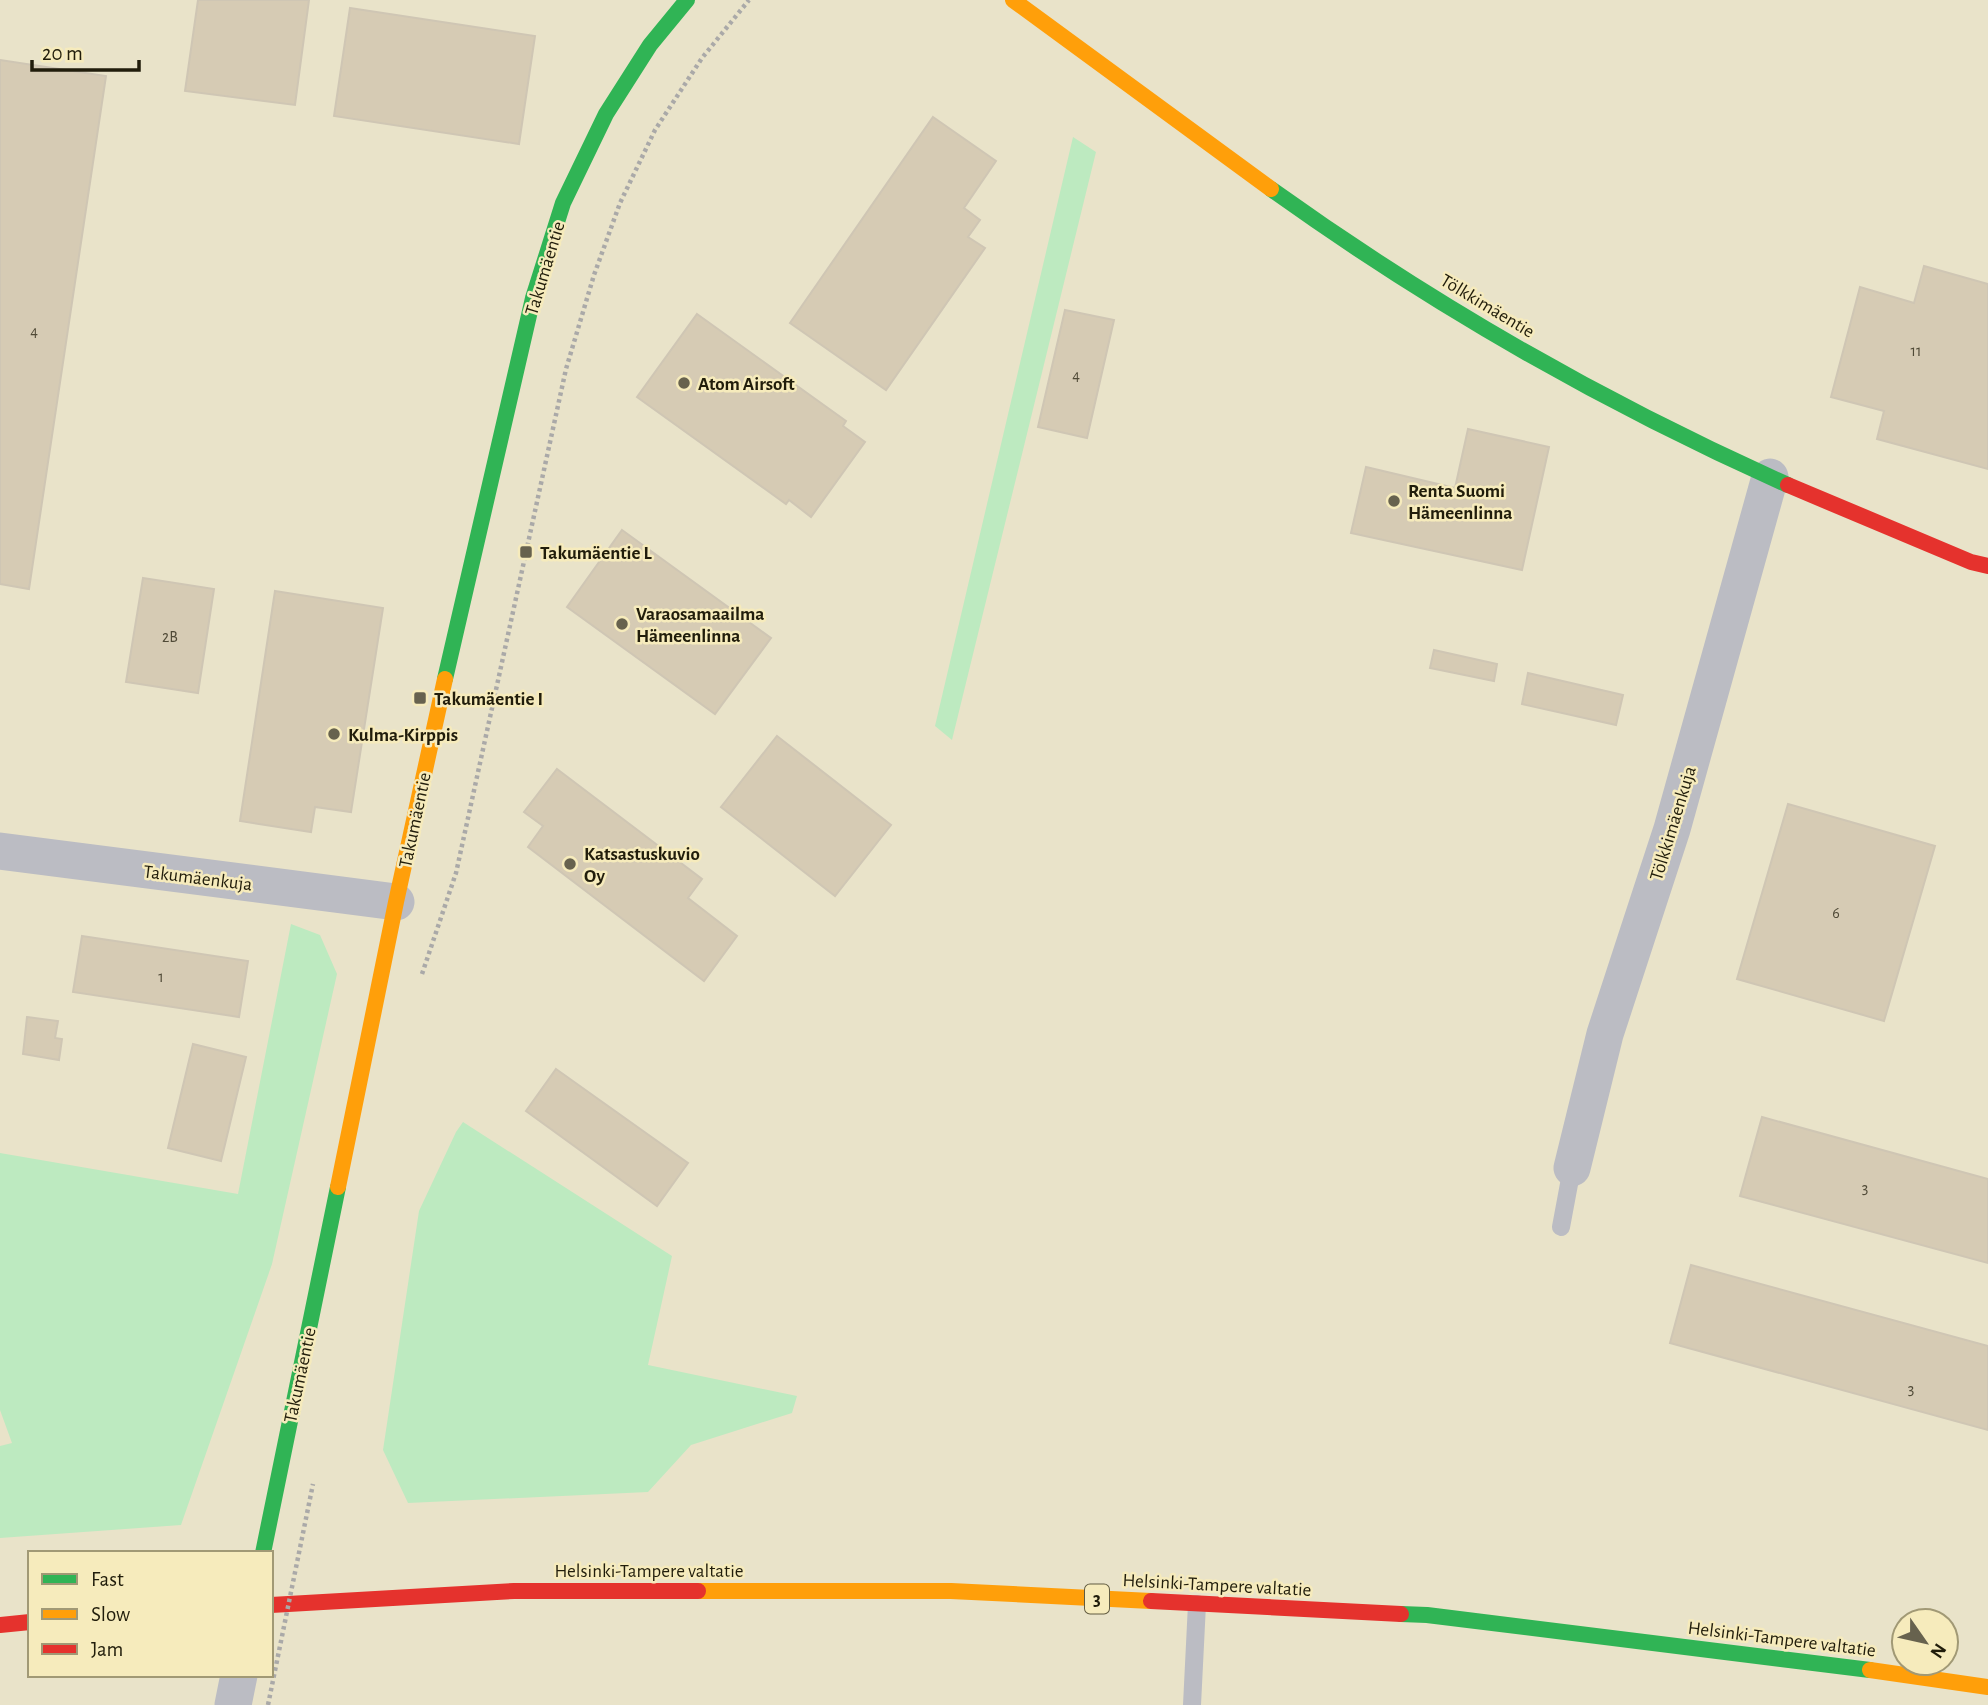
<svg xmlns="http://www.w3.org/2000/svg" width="1988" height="1705" viewBox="0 0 1988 1705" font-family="'Alegreya Sans',sans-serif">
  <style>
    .green { fill: #bdeac0 }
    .building { fill: #d6cbb4; stroke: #cfc6b4; stroke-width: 2 }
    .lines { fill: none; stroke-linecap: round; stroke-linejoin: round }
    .path { stroke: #aaa9a8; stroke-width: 4.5; stroke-dasharray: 3.5 3.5; stroke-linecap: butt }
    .lane { stroke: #bbbcc3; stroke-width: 18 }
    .street { stroke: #bbbcc3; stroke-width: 37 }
    .fast { stroke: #30b455; stroke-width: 16 }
    .slow { stroke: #ff9f0a; stroke-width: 16 }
    .jam { stroke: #e5322d; stroke-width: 16 }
    .path-bridge { stroke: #aaa9a8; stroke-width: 4.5; stroke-dasharray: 3.5 3.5; stroke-linecap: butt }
    .poi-dot { fill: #67624e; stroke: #f6ebbc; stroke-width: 2.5 }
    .labels { text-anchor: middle; stroke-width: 5; stroke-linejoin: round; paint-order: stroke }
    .number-label { font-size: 16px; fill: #504a37 }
    .shield { fill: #f6ebbc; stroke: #615b40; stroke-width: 2 }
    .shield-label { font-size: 18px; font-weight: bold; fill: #211d0b }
    .street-label { font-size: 19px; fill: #211d0b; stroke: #f6ebbc }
    .poi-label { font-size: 19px; font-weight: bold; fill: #211d0b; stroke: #f6ebbc; text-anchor: start }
  </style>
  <rect width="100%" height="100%" fill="#e9e3c9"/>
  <path class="green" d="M1073,137L1096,152L952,740L935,726Z
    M291,924L320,935L337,974L272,1264L181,1525L0,1538V1446L12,1443L0,1410V1153L238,1194Z
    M463,1122L672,1256L648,1365L797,1396L792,1413L691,1445L648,1492L408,1503L383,1450L419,1211L456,1132Z"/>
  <path class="building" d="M198,0H309L295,105L185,91Z
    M350,8L535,36L519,144L334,116Z
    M0,60L106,76L29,589L0,584Z
    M933,117L996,161L964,208L980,220L968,237L985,248L886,390L790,323Z
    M1924,266L1988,284V469L1877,439L1884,411L1831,397L1860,287L1914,303Z
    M1065,310L1114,320L1087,438L1038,427Z
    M697,314L846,421L843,426L865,442L811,517L789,500L786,504L637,397Z
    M1468,429L1549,447L1522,570L1351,533L1366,467L1455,488Z
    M622,530L771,638L715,714L567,607Z
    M143,578L214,589L198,693L126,682Z
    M275,591L383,608L351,812L315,807L311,832L240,821Z
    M1434,650L1497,664L1494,681L1430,668Z
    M1528,673L1623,695L1616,725L1522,704Z
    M777,736L891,825L835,896L721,807Z
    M557,769L702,879L688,898L737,936L704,981L528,847L543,826L524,812Z
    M1788,804L1935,846L1884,1021L1737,979Z
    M82,936L248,961L239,1017L73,992Z
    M27,1017L58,1021L55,1038L62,1039L59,1060L23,1054Z
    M193,1044L246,1057L221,1161L168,1148Z
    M556,1069L688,1163L657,1206L526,1111Z
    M1762,1117L1988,1179V1263L1740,1196Z
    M1691,1265L1988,1346V1430L1670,1343Z"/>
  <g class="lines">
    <path class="path" d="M422,974L456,873L566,369L594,275L620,203L655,130L702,58L749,0"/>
    <path class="lane" d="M1561,1227L1572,1168
      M1192,1705L1197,1604"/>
    <path class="street" d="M0,851L396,902
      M1572,1168L1605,1034L1672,829L1770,477
      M233,1705L239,1675"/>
    <path class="fast" d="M1271,189C1433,305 1606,404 1788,485
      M445,679L533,298L563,203L606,114L650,45L687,0
      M263,1553L338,1187
      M1401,1614L1427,1615L1870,1670"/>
    <path class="slow" d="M1013,0L1271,189
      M338,1187L396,902L445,679
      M698,1591H951L1151,1601
      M1870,1670L1988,1687"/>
    <path class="jam" d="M1788,485L1971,562L1988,566
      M1151,1601L1401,1614
      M271,1605L514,1591H698
      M0,1625L30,1622"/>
    <path class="path-bridge" d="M268,1705L313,1484"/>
  </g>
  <g class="poi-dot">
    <circle cx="684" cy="383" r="7"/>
    <circle cx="1394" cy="501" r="7"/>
    <rect x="519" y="545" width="14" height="14" rx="3.5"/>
    <circle cx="622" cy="624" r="7"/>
    <rect x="413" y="691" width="14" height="14" rx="3.5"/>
    <circle cx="334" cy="734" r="7"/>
    <circle cx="570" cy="864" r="7"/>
  </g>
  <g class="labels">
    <g class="number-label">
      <text x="34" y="336">4</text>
      <text x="1916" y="356">11</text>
      <text x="1076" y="380">4</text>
      <text x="170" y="642">2B</text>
      <text x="1836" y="918">6</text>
      <text x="161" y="982">1</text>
      <text x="1865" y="1193">3</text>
      <text x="1911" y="1394">3</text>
    </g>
    <rect class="shield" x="1085" y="1584.5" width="24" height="29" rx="5"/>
    <g class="shield-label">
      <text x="1097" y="1605">3</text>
    </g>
    <g class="street-label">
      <text transform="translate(544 268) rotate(-73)" y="7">Takumäentie</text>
      <text transform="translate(1488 305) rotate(31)" y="7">Tölkkimäentie</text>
      <text transform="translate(414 820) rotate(-78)" y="7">Takumäentie</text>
      <text transform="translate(1672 823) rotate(-73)" y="7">Tölkkimäenkuja</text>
      <text transform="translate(198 877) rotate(7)" y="7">Takumäenkuja</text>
      <text transform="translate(299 1375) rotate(-78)" y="7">Takumäentie</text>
      <text x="649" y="1577">Helsinki-Tampere valtatie</text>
      <text transform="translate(1217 1584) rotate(3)" y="7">Helsinki-Tampere valtatie</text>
      <text transform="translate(1782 1638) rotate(7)" y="7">Helsinki-Tampere valtatie</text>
    </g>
    <g class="poi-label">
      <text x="698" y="390">Atom Airsoft</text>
      <text x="1408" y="497">Renta Suomi<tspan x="1408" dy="22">Hämeenlinna</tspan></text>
      <text x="540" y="559">Takumäentie L</text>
      <text x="636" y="620">Varaosamaailma<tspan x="636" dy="22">Hämeenlinna</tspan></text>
      <text x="434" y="705">Takumäentie I</text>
      <text x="348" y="741">Kulma-Kirppis</text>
      <text x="584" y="860">Katsastuskuvio<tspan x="584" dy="22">Oy</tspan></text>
    </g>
  </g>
  <rect x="28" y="1551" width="245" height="126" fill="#f6ebbc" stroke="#a19975" stroke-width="2"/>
  <rect x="42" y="1574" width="35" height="10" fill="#30b455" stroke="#a19975" stroke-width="2"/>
  <text x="91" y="1586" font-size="21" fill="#211d0b">Fast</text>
  <rect x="42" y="1609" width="35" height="10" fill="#ff9f0a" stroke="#a19975" stroke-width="2"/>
  <text x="91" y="1621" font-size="21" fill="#211d0b">Slow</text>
  <rect x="42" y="1644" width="35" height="10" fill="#e5322d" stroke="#a19975" stroke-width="2"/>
  <text x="91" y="1656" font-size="21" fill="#211d0b">Jam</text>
  <g transform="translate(1925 1642) rotate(124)"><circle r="33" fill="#f6ebbc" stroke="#a19975" stroke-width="2"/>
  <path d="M0-5L12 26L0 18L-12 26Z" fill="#67624e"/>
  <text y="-10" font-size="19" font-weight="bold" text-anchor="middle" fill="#211d0b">N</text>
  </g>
  <path d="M32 60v10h107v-10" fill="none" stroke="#211d0b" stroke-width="3.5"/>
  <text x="42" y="60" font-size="21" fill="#211d0b" stroke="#f6ebbc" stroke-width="5" paint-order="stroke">20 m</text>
</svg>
